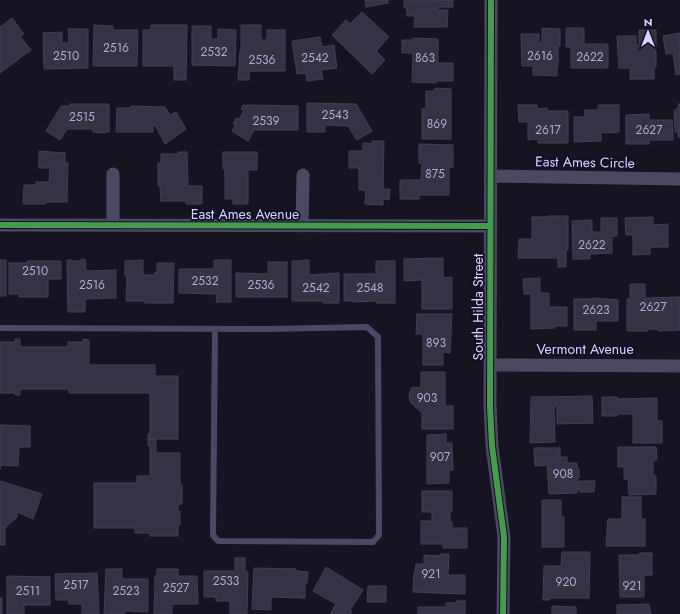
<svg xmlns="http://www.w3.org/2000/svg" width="680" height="614" viewBox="0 0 680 614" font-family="Jost,sans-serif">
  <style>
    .building { fill: #343243; stroke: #433f54 }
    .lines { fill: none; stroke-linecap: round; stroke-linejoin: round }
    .lane { stroke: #4a4962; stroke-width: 6 }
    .street { stroke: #4a4962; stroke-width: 13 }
    .cycleway-casing { stroke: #130f26; stroke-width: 8 }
    .cycleway { stroke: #469c4c; stroke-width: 6 }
    .labels { text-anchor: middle; stroke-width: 3.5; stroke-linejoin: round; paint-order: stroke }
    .number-label { font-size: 12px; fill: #b0acd0 }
    .street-label { font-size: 14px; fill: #d9d4ff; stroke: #130f26 }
  </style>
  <rect width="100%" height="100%" fill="#161421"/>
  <path class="building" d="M365,0H388V3L366,7Z
    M404,0H453V7H438V10H448L447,27H414L415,16H407V8H404Z
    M362,12L389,37L376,51L385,60L372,74L332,35L346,20L350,24Z
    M12,18L24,34L20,36L31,50L0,73V27Z
    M94,25L113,26V30H138L137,66H93Z
    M151,25H187L186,80H174V66H143V30H151Z
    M241,25H261V40H267V30H285V71H249V80H238L240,51H241Z
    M192,26H211V39H218V29L236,30L235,66L192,65Z
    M542,28L560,29V46H558V66H557V76L533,75V66H522L521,34H539V43H542Z
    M566,28H584V44H608V68H571V47H566Z
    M68,29H88V68L44,69L43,33L62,32V43H69Z
    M639,30H656V67H654V79H630V68H619L617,36H636V45H639Z
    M680,33V74L676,75L673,53L666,54L663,36Z
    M320,37L322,47L334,45L337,68L321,70L323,79L307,81L306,73L297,74L292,41Z
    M413,38L438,39V63H453V81H436V83L412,82L413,53H402V40H413Z
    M435,88L451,89V139H422V109H426V91H435Z
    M307,103L356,104L372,131L357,140L348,126L325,125V132H307Z
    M70,104H109V132H105V133L93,132V129H67L60,140L46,131L61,106H70Z
    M678,104H680V137H678V132H675L674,110H677V108H679Z
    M243,105L246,106L247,105L298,106V130H254L248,141L232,131L236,125L233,124L236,118L239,119L244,111L241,109Z
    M518,105H537V109L547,108V111H568V143H538V139L528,140V122H519Z
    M598,105H619V132L601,133V141L574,142V117H585V110H598Z
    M131,106L165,107L170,115L176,112L186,129L165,144L155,125H153V132H116L117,108H131Z
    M649,114V120H672L673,140H649V144H626V115Z
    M372,141H384L383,189H390L389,200L383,199V205L365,204L366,190H359V168H349V151H363V143L372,144Z
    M419,144L453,145V167H449V195H419V199H400V180H421L422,163H419Z
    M39,151L65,153V163H68L67,202H46V204H23L24,185H36V182H49L50,168H39Z
    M178,152H187L188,186H202V204H186V201H161L160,186H158V163H161V154H178Z
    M223,152H257V170H248V204H233V199H225V169H223Z
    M547,216H568V250H566V267H558V258H518L519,239H532V217H547Z
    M653,217V225L668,224V247H650V254L633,255V235H626L625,218Z
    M601,218H617V236H612V253L590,254V259H573L572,221L592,220V232H601Z
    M443,258V278L452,277V309H422V280L404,281V259Z
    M81,259H85L86,271L116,270V298L85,299V312H68L67,260H72V261H81Z
    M0,260H6V296H0Z
    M143,260V275H155V272H157V263H174L173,303H145V301H126L127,276H125V261Z
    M214,260H231V302H216L217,294L179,293V269H214Z
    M303,260H309V275L339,273V303H323V301H292V261H303Z
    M27,261H61V279H48V297H19V294H9V263H27Z
    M376,261H395V303H376V301L353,302V301H344V274H376Z
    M268,262H287V297H236V273L268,274Z
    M540,278V293H549V307H567V326H555V328L531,329V294H524L523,279Z
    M630,284H645V298L680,297V330L658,331V329H648V331H627V299H630Z
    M592,298L618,300V321H596V330H574V299H592Z
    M417,314H452L450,353L443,352V365H423V334H416Z
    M15,339H20V347H68V342H83V339L89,340V365H155V376H178V439H148V434H150V393H69V389H20V395H15V393H0V342H15Z
    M421,372H445V406H453V429H422V413L410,402L409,395L412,387L421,388Z
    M592,396L593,423L557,424V406H554L555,442L530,443L531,397Z
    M602,397H617V399L657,398V421H662V443H633V414H617V416H602Z
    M0,425L30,426V447H19L18,466L1,465L0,469Z
    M446,434V443H452L453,470H449V483L427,484V435Z
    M148,439H156V453H180V485H182V504H178V511H180V525H178V536H150V533H135V528H94V483H137V476H150V446H148Z
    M618,447H656L657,460H653V476H656V494L629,495L628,479H624V467H618Z
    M534,448H560V457H567V463H577V469H579V478H577V493L549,494L547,465L535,466Z
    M0,481L42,494L33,519L17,512V517L5,528V545H0Z
    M578,481H595L594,492H580V490H578Z
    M422,491H452V512H450V522H452V528H467V548H443V544H421V521H432V512H422Z
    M622,497H641V519H645V546H606L608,519H622Z
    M542,500H561V517H564V547H542Z
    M562,552H590L589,598H549V600H543L544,566H561Z
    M639,553H652V575H644V597H620L619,555H639Z
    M440,554H449L448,575H465V594L413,592L414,573H415L416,564H424V555L440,556Z
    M235,558H245V572H248L247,614H230V601H216V597H204V571H235Z
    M326,567L363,590L350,610L352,611L350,614H330L336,604L313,591Z
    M254,568L296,569V571L308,572L307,583H305V598L271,597V610L252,609Z
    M106,569H122V579H148V612L125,611V614H104Z
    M157,569H178V576H197L198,604H172V614H154L155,576H157Z
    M97,573L99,614H82V604H69V600H56L55,574Z
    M7,576L50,577V605H24V614H7Z
    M368,586H386V602H367Z
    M0,598H2V614H0Z
    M456,601H465V614H418V607H446V603H456Z
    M649,604L651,614H617V605Z
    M552,606L576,607V614H552Z"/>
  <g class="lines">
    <path class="lane" d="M0,328L267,329L367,327L378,337L379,535L373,542L218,541L213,535L215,329"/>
    <path class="street" d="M491,0L490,406L492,446L504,537L503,614
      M490,176L680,179
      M0,225L489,226
      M113,225V174
      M302,226L303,175
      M490,365L680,366"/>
    <g class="cycleway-casing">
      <path id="cycleway" d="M491,0L490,406L492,446L504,537L503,614
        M0,225L489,226"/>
    </g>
    <use href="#cycleway" class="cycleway"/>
  </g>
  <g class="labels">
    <g class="number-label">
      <text x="116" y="52">2516</text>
      <text x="214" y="56">2532</text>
      <text x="66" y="60">2510</text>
      <text x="540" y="60">2616</text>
      <text x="590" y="61">2622</text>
      <text x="315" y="62">2542</text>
      <text x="425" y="62">863</text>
      <text x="262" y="64">2536</text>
      <text x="335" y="119">2543</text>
      <text x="82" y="121">2515</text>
      <text x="266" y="125">2539</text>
      <text x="437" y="128">869</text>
      <text x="548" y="134">2617</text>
      <text x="649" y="134">2627</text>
      <text x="435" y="178">875</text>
      <text x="592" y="249">2622</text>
      <text x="35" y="275">2510</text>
      <text x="205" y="285">2532</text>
      <text x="92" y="289">2516</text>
      <text x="261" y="289">2536</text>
      <text x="316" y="292">2542</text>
      <text x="370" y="292">2548</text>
      <text x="653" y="311">2627</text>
      <text x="596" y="314">2623</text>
      <text x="436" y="347">893</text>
      <text x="427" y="402">903</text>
      <text x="440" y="461">907</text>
      <text x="563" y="478">908</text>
      <text x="431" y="578">921</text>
      <text x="226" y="585">2533</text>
      <text x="566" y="586">920</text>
      <text x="76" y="589">2517</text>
      <text x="632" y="590">921</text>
      <text x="176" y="592">2527</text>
      <text x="28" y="595">2511</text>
      <text x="126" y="595">2523</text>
    </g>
    <g class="street-label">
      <text transform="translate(585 162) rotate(1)" y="5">East Ames Circle</text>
      <text x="245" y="219">East Ames Avenue</text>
      <text transform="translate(478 307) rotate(-90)" y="5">South Hilda Street</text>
      <text x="585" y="354">Vermont Avenue</text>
    </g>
  </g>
  <g transform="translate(648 32)" stroke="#130f26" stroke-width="3" paint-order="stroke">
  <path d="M0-3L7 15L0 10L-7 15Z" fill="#d9d4ff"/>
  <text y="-6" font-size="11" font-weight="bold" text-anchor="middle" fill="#d9d4ff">N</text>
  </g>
</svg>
